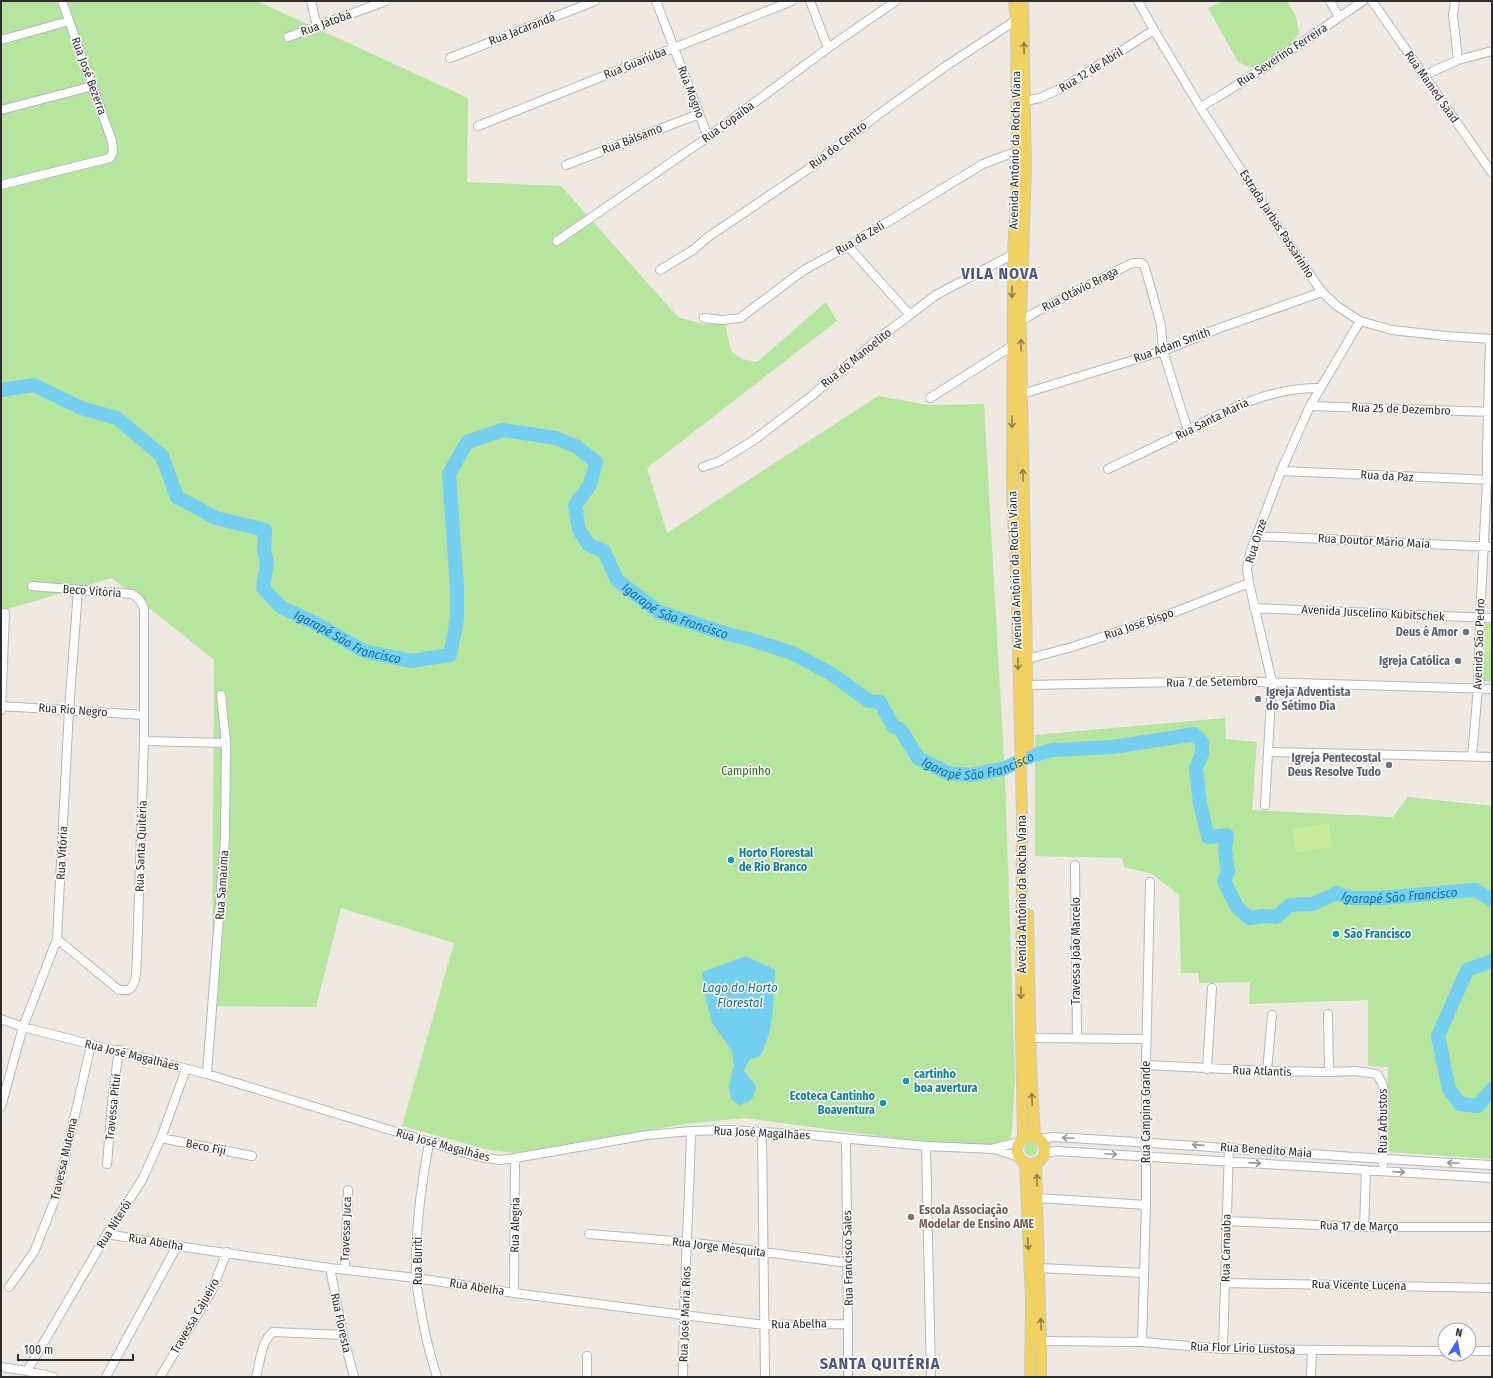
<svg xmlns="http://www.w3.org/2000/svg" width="1493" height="1378" viewBox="0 0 1493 1378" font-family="'Fira Sans Condensed',sans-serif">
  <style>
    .green { fill: #b6e59e; fill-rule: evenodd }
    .pitch { fill: #c9ec9a }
    .water { fill: #75cff0 }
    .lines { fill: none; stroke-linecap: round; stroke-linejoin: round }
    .river { stroke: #75cff0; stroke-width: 14 }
    .minor-casing { stroke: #b4b7c1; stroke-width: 10 }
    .major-casing { stroke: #c9c9c9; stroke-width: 12 }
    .minor { stroke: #fff; stroke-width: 8 }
    .major { stroke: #f2d163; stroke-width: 10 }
    .oneway { stroke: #908048 }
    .oneway2 { stroke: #969696 }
    .worship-dot { fill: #6b7280; stroke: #fff; stroke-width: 1.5 }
    .culture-dot { fill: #0f9aa8; stroke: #fff; stroke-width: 1.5 }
    .education-dot { fill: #8d6e63; stroke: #fff; stroke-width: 1.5 }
    .labels { text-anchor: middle; stroke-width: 3; stroke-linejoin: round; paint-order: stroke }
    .street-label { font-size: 12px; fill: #2e2e2e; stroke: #fff }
    .worship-label { font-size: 12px; font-weight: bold; fill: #5b616d; stroke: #fff; text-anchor: end }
    .park-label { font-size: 12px; fill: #2c6e1b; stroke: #fff }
    .culture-label { font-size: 12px; font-weight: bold; fill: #0d838f; stroke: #fff; text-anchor: start }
    .education-label { font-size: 12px; font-weight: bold; fill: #785e54; stroke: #fff; text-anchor: start }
    .water-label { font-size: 13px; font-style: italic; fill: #0d6fa3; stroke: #fff }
    .district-label { font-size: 16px; font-weight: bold; letter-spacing: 1px; fill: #4d5680; stroke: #fff }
  </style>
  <rect width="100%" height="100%" fill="#efe9e1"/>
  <path class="green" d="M1,1H257L468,98L467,182L561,186L678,317L703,324H725L731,351L742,359L757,362L826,302L837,321L647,468L667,533L878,396L929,405L984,404L1005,777L1015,1076L1012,1132L1010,1140L1004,1145V1147L907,1140L745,1118L685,1124L515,1153L489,1150L402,1126L454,943L341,908L316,1007L212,1006L214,660L112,578L1,611ZM576,491L575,505L578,546L570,507Z
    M1223,1H1287L1296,16L1299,33L1294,43L1261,65L1249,67L1238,62L1208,8Z
    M1483,623L1492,624V682L1479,681Z
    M1225,718L1226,739L1257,742L1252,810L1393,817L1408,797L1492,806V1159L1385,1152L1388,1067L1368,1066V1000L1249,1004L1250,982L1199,983L1198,973H1181L1179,895L1152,874L1124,867L1122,858L1035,856V735Z
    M1024 1149a7 7 0 1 1 14 0a7 7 0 1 1-14 0Z"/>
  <path class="pitch" d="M1485,627H1492V652L1483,651Z
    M1329,823L1332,847L1296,852L1292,829Z"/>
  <path class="water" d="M746,956L775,970C773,999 775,1030 760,1056L749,1060L744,1071L756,1086C754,1099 752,1101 739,1105L731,1099L729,1086L734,1066L732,1051L712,1023L704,991L702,972Z"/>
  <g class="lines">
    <g class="river">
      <path id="s1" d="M1,390L34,385L81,408L117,418L162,456L177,497L216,518L265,530L264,551L267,563L263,588L281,607L315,623L364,651L411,661L450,655L457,619V587L449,474L467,442L503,430L556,438L577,447L596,462L590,485L575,505L579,530L589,545L604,551L617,580L659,612L724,633L752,640L792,653L830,673L869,701L880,702L893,726L901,730L918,758L948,773L971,775L1003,769L1031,756L1053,750L1113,747L1177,737L1194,734L1202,742V754L1196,768L1200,803L1208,837L1227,835L1225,849L1228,872L1224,881L1237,907L1249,918L1264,916L1276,917L1290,905L1313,904L1337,893L1351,898H1380L1475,890L1492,900"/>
      <path d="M1492,961L1467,970L1438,1036L1449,1089L1460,1104L1478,1106L1492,1089"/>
    </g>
    <g class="minor-casing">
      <path id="minor" d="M311,1L317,26
        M656,1L708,137
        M810,1L828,48
        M1138,1L1154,30L1200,107L1289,244L1322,292L1337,306L1360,321L1392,330L1446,336L1492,339
        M1330,1L1339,17
        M1372,1L1492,173
        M1455,1L1453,15L1458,60
        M288,37L386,1
        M1,40L69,21
        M450,58L595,1
        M1425,75L1458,60L1492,51
        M1025,101L1040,98L1066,86L1154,30
        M1200,107L1223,94L1297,46L1363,1
        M1,110L93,86
        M478,126L792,1
        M566,165L699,114
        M1,185L110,158L113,152L112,141L62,1
        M557,241L708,137L828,48L896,1
        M848,246L910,315
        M660,270L693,250L708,237L807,170L879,114L946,66L1016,20
        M704,318L722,320L740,318L804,270L848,246L983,164L1017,151
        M1021,321L1034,313L1130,264L1134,263H1141L1144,265L1146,271L1161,325L1163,351L1188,431
        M1022,394L1163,351L1217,329L1322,292
        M930,398L1012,346
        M1310,406L1492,412
        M703,467L720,461L754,440L809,398L878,339L936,295L1006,258L1013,254
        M1108,469C1135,456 1162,444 1188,430C1230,409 1271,387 1320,388
        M1281,471L1492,480
        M1257,536L1492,547
        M32,586L132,594C139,598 141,601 144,609V741L137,958C136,968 138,985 128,990H119L57,939
        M1254,608L1492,618
        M1027,659L1072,647L1162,617L1249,583
        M1027,685L1232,681L1492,689
        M1,706L144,715
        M1,710L5,613
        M144,741L226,743
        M1268,752L1492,757
        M1472,756L1478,688L1480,618L1487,480V450L1490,339
        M1265,805L1272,682L1249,583L1247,569L1250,553L1281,471L1310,406L1360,321
        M1075,865L1077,1038
        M1328,1014L1329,1072
        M1,1019L23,1027L207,1074L475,1156L500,1160L515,1158L647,1135L691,1131L728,1130L799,1134L926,1146L994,1149L1019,1157
        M1030,1038L1147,1039
        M1146,1065L1267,1071L1329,1072L1355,1071L1377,1074L1382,1083L1384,1091L1383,1164
        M1207,1069L1212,988
        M1267,1071L1272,1015
        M207,1074L225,838L226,743L221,695
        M1,1107L23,1027L57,939L69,710L78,590
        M762,1132L765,1377
        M161,1138L252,1156
        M846,1139L848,1324V1377
        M1039,1139L1053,1137C1199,1145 1345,1158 1492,1165
        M429,1143C421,1186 415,1231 416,1276C416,1284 418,1292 419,1300C423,1326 429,1352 437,1377
        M926,1146L931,1377
        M995,1148L1020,1142
        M1044,1153L1056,1151L1492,1178
        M107,1164L113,1092L119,1050
        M1038,1198L1146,1205
        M1226,1221L1364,1227H1492
        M1364,1227L1366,1170
        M107,1234L177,1246L330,1268L416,1278L514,1293L683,1315L765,1325L848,1324
        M589,1234L688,1242L848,1263
        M330,1268L343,1335L354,1377
        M1039,1268L1144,1273
        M345,1269L348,1190
        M1225,1283L1492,1288
        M9,1287L34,1252L56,1197L91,1045
        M514,1293L515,1158
        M1041,1341L1142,1342L1223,1349L1445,1351
        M1142,1342L1146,1205V1065L1150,882
        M1223,1349L1229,1147
        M1469,1351H1492
        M587,1356V1377
        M1,1367L27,1371L53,1377
        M27,1371L107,1234L142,1180L161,1138L186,1069
        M106,1377L177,1246
        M160,1377L211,1292L227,1252
        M256,1377C260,1363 261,1341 273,1332L343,1335
        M683,1377C683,1295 689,1213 691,1131
        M1311,1377L1312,1350"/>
    </g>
    <g class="major-casing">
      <path id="major" d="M1014,1L1016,20L1017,176L1013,254L1012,492L1016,570L1022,814L1021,1033L1023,1139
        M1023,1L1026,167L1021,321L1022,394L1027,659L1028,746
        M1028,914L1031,1065L1035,1137
        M1017 1150a14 14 0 1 1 28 0a14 14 0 1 1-28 0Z
        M1025,1162L1031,1300L1030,1377
        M1036,1162L1041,1341V1377"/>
    </g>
    <use href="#minor" class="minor"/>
    <use href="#major" class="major"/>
  </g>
  <defs><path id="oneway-shaft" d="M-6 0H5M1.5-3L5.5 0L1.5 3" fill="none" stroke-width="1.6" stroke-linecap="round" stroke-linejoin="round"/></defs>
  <g class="oneway">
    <use href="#oneway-shaft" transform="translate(1024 48) rotate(-91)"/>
    <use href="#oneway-shaft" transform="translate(1012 292) rotate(91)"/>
    <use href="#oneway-shaft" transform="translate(1021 345) rotate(-90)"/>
    <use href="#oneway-shaft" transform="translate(1012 422) rotate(90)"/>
    <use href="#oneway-shaft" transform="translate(1023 475) rotate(-91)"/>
    <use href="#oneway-shaft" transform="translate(1018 664) rotate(89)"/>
    <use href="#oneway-shaft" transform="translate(1021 993) rotate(90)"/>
    <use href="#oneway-shaft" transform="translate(1032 1099) rotate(-93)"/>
    <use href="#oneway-shaft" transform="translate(1037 1180) rotate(-92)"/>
    <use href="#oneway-shaft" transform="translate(1028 1244) rotate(87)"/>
    <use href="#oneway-shaft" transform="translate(1041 1324) rotate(-92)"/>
  </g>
  <g class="oneway2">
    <use href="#oneway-shaft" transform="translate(1068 1138) rotate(-177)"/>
    <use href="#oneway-shaft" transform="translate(1198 1145) rotate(-176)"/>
    <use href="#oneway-shaft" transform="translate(1111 1154) rotate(3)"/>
    <use href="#oneway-shaft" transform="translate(1255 1163) rotate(4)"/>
    <use href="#oneway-shaft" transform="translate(1453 1163) rotate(-177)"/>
    <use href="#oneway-shaft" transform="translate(1399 1172) rotate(4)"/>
  </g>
  <g class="worship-dot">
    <circle cx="1466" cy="632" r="4"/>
    <circle cx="1458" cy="661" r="4"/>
    <circle cx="1258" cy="699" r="4"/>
    <circle cx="1389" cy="765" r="4"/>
  </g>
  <g class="culture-dot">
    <circle cx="731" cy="860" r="4"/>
    <circle cx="1336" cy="934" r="4"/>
    <circle cx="906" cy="1081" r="4"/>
    <circle cx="883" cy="1103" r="4"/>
  </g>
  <circle class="education-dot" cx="911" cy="1217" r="4"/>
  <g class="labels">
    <g class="street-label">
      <text transform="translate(326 23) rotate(-20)" y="4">Rua Jatobá</text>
      <text transform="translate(522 29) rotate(-21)" y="4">Rua Jacarandá</text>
      <text transform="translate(1282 55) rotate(-33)" y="4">Rua Severino Ferreira</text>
      <text transform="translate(635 63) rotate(-22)" y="4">Rua Guariúba</text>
      <text transform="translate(1091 70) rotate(-32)" y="4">Rua 12 de Abril</text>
      <text transform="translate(89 76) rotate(70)" y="4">Rua José Bezerra</text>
      <text transform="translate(1432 87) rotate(55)" y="4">Rua Mamed Saad</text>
      <text transform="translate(691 92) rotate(69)" y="4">Rua Mogno</text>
      <text transform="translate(728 122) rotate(-36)" y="4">Rua Copaíba</text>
      <text transform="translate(632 139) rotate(-21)" y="4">Rua Bálsamo</text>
      <text transform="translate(838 145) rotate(-38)" y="4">Rua do Centro</text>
      <text transform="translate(1015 150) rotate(-89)" y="4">Avenida Antônio da Rocha Viana</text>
      <text transform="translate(1277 224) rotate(57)" y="4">Estrada Jarbas Passarinho</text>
      <text transform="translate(860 238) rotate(-30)" y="4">Rua da Zeli</text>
      <text transform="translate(1080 289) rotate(-27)" y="4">Rua Otávio Braga</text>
      <text transform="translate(1172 345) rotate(-20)" y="4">Rua Adam Smith</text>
      <text transform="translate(856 358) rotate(-39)" y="4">Rua do Manoelito</text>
      <text transform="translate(1401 409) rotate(2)" y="4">Rua 25 de Dezembro</text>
      <text transform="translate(1212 419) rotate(-26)" y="4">Rua Santa Maria</text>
      <text transform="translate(1387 476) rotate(3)" y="4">Rua da Paz</text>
      <text transform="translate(1256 541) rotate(-72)" y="4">Rua Onze</text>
      <text transform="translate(1374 541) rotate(3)" y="4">Rua Doutor Mário Maia</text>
      <text transform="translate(1015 570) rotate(-92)" y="4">Avenida Antônio da Rocha Viana</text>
      <text transform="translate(92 591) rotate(4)" y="4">Beco Vitória</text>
      <text transform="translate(1373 613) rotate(3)" y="4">Avenida Juscelino Kubitschek</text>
      <text transform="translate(1139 624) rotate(-19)" y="4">Rua José Bispo</text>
      <text transform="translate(1479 644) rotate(-88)" y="4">Avenida São Pedro</text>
      <text transform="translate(1212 682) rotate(-1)" y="4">Rua 7 de Setembro</text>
      <text transform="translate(73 710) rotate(4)" y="4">Rua Rio Negro</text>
      <text transform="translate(141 846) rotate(-88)" y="4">Rua Santa Quitéria</text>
      <text transform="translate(62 853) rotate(-87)" y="4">Rua Vitória</text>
      <text transform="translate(222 885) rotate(-86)" y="4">Rua Samaúma</text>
      <text transform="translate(1022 894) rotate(-90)" y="4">Avenida Antônio da Rocha Viana</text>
      <text transform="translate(1076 951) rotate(-90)" y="4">Travessa João Marcelo</text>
      <text transform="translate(132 1055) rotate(14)" y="4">Rua José Magalhães</text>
      <text transform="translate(1262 1071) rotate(2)" y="4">Rua Atlantis</text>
      <text transform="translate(113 1107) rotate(-84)" y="4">Travessa Pituí</text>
      <text transform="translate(1146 1112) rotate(-90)" y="4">Rua Campina Grande</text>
      <text transform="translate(1383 1121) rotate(-90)" y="4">Rua Arbustos</text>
      <text transform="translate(762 1133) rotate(3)" y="4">Rua José Magalhães</text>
      <text transform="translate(443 1145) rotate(15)" y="4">Rua José Magalhães</text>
      <text transform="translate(206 1147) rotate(11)" y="4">Beco Fiji</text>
      <text transform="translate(1266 1150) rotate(4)" y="4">Rua Benedito Maia</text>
      <text transform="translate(64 1159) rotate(-77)" y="4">Travessa Mutema</text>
      <text transform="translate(114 1224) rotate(-58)" y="4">Rua Niterói</text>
      <text transform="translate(515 1225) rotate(-89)" y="4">Rua Alegria</text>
      <text transform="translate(1359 1226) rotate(1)" y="4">Rua 17 de Março</text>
      <text transform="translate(346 1229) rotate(-88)" y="4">Travessa Juca</text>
      <text transform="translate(156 1242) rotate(9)" y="4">Rua Abelha</text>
      <text transform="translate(719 1247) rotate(7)" y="4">Rua Jorge Mesquita</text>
      <text transform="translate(1226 1248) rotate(-89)" y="4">Rua Carnaúba</text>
      <text transform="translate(848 1258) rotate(-91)" y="4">Rua Francisco Sales</text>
      <text transform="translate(418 1261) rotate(-90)" y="4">Rua Buriti</text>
      <text transform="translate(1359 1285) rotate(1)" y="4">Rua Vicente Lucena</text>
      <text transform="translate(477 1287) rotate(9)" y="4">Rua Abelha</text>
      <text transform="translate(685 1314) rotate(-88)" y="4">Rua José Maria Rios</text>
      <text transform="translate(195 1316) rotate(-60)" y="4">Travessa Cajueiro</text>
      <text transform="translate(341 1323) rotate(78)" y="4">Rua Floresta</text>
      <text transform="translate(799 1324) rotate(-1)" y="4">Rua Abelha</text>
      <text transform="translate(1243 1348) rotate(2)" y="4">Rua Flor Lírio Lustosa</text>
    </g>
    <g class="worship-label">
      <text x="1458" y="636">Deus é Amor</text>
      <text x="1450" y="665">Igreja Católica</text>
      <text x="1266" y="696" text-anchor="start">Igreja Adventista<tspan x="1266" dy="14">do Sétimo Dia</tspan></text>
      <text x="1381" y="762">Igreja Pentecostal<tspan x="1381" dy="14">Deus Resolve Tudo</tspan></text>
    </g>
    <g class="park-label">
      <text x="746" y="775">Campinho</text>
    </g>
    <g class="culture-label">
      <text x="739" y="857">Horto Florestal<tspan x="739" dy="14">de Rio Branco</tspan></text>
      <text x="1344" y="938">São Francisco</text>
      <text x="914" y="1078">cartinho<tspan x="914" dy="14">boa avertura</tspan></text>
      <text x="875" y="1100" text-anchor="end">Ecoteca Cantinho<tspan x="875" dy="14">Boaventura</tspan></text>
    </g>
    <g class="education-label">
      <text x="919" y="1214">Escola Associação<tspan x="919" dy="14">Modelar de Ensino AME</tspan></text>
    </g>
    <g class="water-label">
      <text dy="5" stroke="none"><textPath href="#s1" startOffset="1151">Igarapé São Francisco</textPath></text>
      <text dy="5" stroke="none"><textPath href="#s1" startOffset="479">Igarapé São Francisco</textPath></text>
      <text dy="5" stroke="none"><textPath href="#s1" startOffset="1511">Igarapé São Francisco</textPath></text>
      <text dy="5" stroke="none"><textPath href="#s1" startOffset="2111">Igarapé São Francisco</textPath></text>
      <text x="740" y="992">Lago do Horto<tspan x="740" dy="15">Florestal</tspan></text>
    </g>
    <g class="district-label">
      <text x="1000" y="279">VILA NOVA</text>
      <text x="880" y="1369">SANTA QUITÉRIA</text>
    </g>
  </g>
  <rect width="1493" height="1378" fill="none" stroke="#2e2e2e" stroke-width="4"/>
  <g transform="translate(1457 1342) rotate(11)"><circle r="19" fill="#ffffff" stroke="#ababab"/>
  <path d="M0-3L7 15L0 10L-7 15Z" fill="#4264fb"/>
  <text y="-6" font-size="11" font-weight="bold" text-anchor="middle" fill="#2e2e2e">N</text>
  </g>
  <path d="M18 1354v6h115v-6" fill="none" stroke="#2e2e2e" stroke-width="2"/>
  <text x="24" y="1354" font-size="12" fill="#2e2e2e" stroke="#ffffff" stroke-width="3" paint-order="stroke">100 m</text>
</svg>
